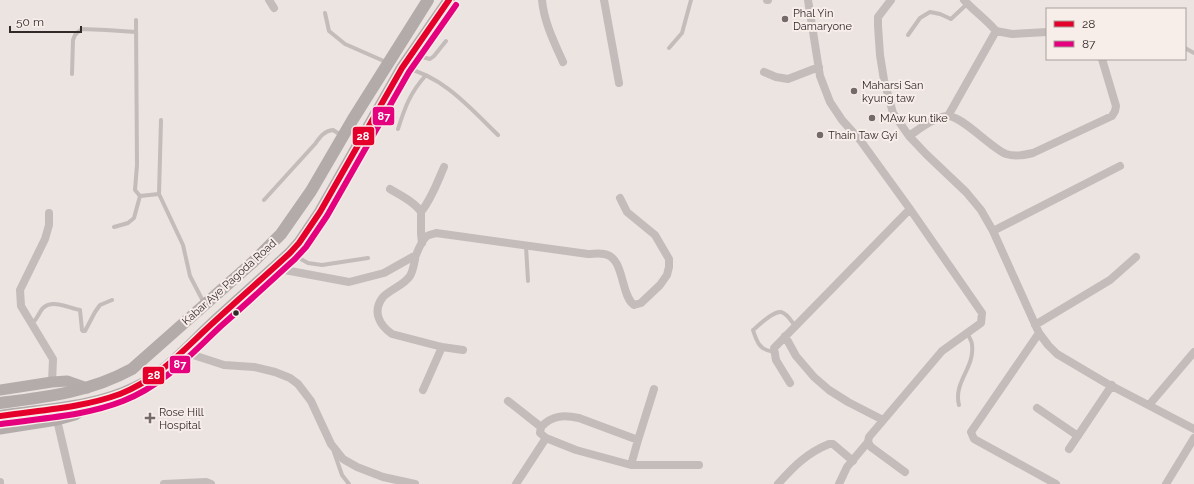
<svg xmlns="http://www.w3.org/2000/svg" width="1194" height="484" viewBox="0 0 1194 484" font-family="Raleway,sans-serif">
  <style>
    .lines { fill: none; stroke-linecap: round; stroke-linejoin: round }
    .service { stroke: #c3bcba; stroke-width: 4 }
    .minor { stroke: #c3bcba; stroke-width: 8 }
    .secondary { stroke: #b4acab; stroke-width: 11 }
    .primary { stroke: #b3aba9; stroke-width: 12 }
    .bus-1-casing { stroke: #f7ede9; stroke-width: 9 }
    .bus-2-casing { stroke: #f7ede9; stroke-width: 9 }
    .bus-1 { stroke: #e4002b; stroke-width: 6 }
    .bus-2 { stroke: #e5007d; stroke-width: 6 }
    .poi-dot { fill: #746a69; stroke: #f7ede9; stroke-width: 1.5 }
    .bus-dot { fill: #342929; stroke: #f7ede9; stroke-width: 1.5 }
    .labels { text-anchor: middle; stroke-width: 4; stroke-linejoin: round; paint-order: stroke }
    .poi-label { font-size: 11px; fill: #342929; stroke: #f7ede9; text-anchor: start }
    .street-label { font-size: 11px; fill: #342929; stroke: #f7ede9 }
    .line-badge { stroke: #f7ede9; stroke-width: 1.5 }
    .badge-label { font-size: 11px; text-anchor: middle; font-weight: bold; fill: #fff }
  </style>
  <rect width="100%" height="100%" fill="#ebe4e1"/>
  <g class="lines">
    <path class="service" d="M325,13L329,31L345,44L386,62
      M136,20L137,165L135,190L140,196L159,194
      M908,35L920,18L930,12L940,14L951,19L967,4
      M669,48L682,33L691,0
      M1185,48L1194,53
      M416,52L422,57L430,59L434,56L446,41
      M405,68C443,76 471,109 498,135
      M72,74L73,40L75,35L78,32L82,29L106,30L136,32
      M161,120L159,194L183,245L190,276L204,303
      M398,129C405,107 410,93 426,75
      M264,200L315,144C320,137 324,131 333,130L341,135
      M114,227L128,223L134,218L140,196
      M526,246L528,281
      M292,254L308,263L322,265L368,258
      M32,323C39,318 38,313 43,308C53,299 69,308 80,310L82,330L83,331H85L95,312L100,305L112,300
      M774,352C760,350 757,343 753,330C759,325 773,311 781,312C787,313 792,322 795,326
      M959,405C953,382 975,368 972,345C972,341 969,337 967,333
      M334,452L342,475L349,484"/>
    <path class="minor" d="M269,0L274,8
      M542,0C544,22 554,42 563,62
      M604,0L619,83
      M767,0H768
      M808,0L820,76L830,102L842,120L860,140L910,209L982,313L981,323L942,351L869,437L868,442L847,467L839,484
      M891,0L878,17V26L880,55L884,80L893,113L909,136L926,154L966,192L981,210L993,231L1039,333L1048,345L1057,354L1106,383L1194,429
      M964,0C974,11 986,19 996,31
      M764,72L776,77L788,79L819,67
      M948,116L996,31L1012,34L1047,32
      M909,136C921,128 933,118 947,116C960,114 991,148 1006,154C1015,157 1024,155 1033,153L1112,116L1115,111L1116,106L1102,59
      M390,189C400,195 415,202 421,212V234L422,243
      M421,212C432,198 437,183 444,167
      M49,213V225L45,239L20,290L21,306L53,359L52,382
      M993,231L1120,166
      M274,268L349,282L384,273L416,255
      M1035,325L1110,280L1136,257
      M1039,333L971,432L974,439L1056,484
      M785,336L796,356L814,377L829,390L848,402L883,420
      M463,350L442,347L392,334C379,325 372,311 383,297C391,289 404,285 410,276C414,269 414,262 416,255C418,250 422,240 427,236C429,235 433,234 436,233L588,254C593,254 599,253 604,254C625,257 620,295 634,305L641,303L660,285L667,275L669,267V259L655,235L627,212L620,198
      M184,352L224,365L254,367L275,372L290,378L298,384L311,401L331,444L343,459L357,467L383,477L415,484
      M790,383L776,360L774,348L910,209
      M423,390L442,347
      M508,401L541,427
      M1149,405L1194,352
      M1037,408L1078,436
      M57,420L72,484
      M638,440L579,418C564,415 552,415 541,427L540,433L546,438L576,450L631,465H699
      M868,442L871,447L905,472
      M1069,449L1112,385
      M631,465L638,440L654,389
      M0,482V484
      M164,484L206,482L211,484
      M516,484L546,438
      M778,484C794,466 807,453 829,444H833L853,461
      M1166,484L1194,438"/>
    <path class="secondary" d="M0,390L52,382L67,381L87,388
      M0,429L57,420L75,415L93,403"/>
    <path class="primary" d="M0,403C47,397 90,392 132,369L253,262L281,234L311,191L353,119L428,0
      M0,416C46,409 94,408 136,387C165,374 192,342 215,321C240,298 265,276 290,253L299,243L320,212L402,68L449,0"/>
    <g class="bus-1-casing">
      <path id="bus-1" d="M0,416C40,410 82,408 120,394C159,379 185,348 215,321C240,298 265,276 290,253L299,243L320,212L402,68L449,0"/>
    </g>
    <g class="bus-2-casing">
      <path id="bus-2" d="M1,424C42,418 85,416 123,401C164,385 190,355 221,326C246,304 271,281 295,259L306,247L327,216L409,72L456,5"/>
    </g>
    <use href="#bus-1" class="bus-1"/>
    <use href="#bus-2" class="bus-2"/>
  </g>
  <g class="poi-dot">
    <circle cx="785" cy="19" r="4"/>
    <circle cx="854" cy="91" r="4"/>
    <circle cx="872" cy="118" r="4"/>
    <circle cx="820" cy="135" r="4"/>
    <path d="M148 412h4v4h4v4h-4v4h-4v-4h-4v-4h4z"/>
  </g>
  <circle class="bus-dot" cx="236" cy="313" r="3.5"/>
  <g class="labels">
    <g class="poi-label">
      <text x="793" y="17">Phal Yin<tspan x="793" dy="13">Damaryone</tspan></text>
      <text x="862" y="89">Maharsi San<tspan x="862" dy="13">kyung taw</tspan></text>
      <text x="880" y="122">MAw kun tike</text>
      <text x="828" y="139">Thain Taw Gyi</text>
      <text x="159" y="416">Rose Hill<tspan x="159" dy="13">Hospital</tspan></text>
    </g>
    <g class="street-label">
      <text transform="translate(229 282) rotate(-42)" y="4">Kabar Aye Pagoda Road</text>
    </g>
  </g>
  <g class="line-badge">
    <rect x="372" y="106" width="23" height="20" rx="4" fill="#e5007d"/>
    <rect x="352" y="126" width="23" height="20" rx="4" fill="#e4002b"/>
    <rect x="169" y="355" width="22" height="19" rx="4" fill="#e5007d"/>
    <rect x="142" y="366" width="23" height="19" rx="4" fill="#e4002b"/>
  </g>
  <g class="badge-label">
    <text x="384" y="120">87</text>
    <text x="363" y="140">28</text>
    <text x="180" y="368">87</text>
    <text x="154" y="379">28</text>
  </g>
  <rect x="1046" y="8" width="140" height="52" fill="#f7ede9" stroke="#a99f9c"/>
  <rect x="1054" y="21" width="20" height="6" fill="#e4002b" stroke="#a99f9c"/>
  <text x="1082" y="28" font-size="12" fill="#342929">28</text>
  <rect x="1054" y="41" width="20" height="6" fill="#e5007d" stroke="#a99f9c"/>
  <text x="1082" y="48" font-size="12" fill="#342929">87</text>
  <path d="M10 26v6h71v-6" fill="none" stroke="#342929" stroke-width="2"/>
  <text x="16" y="26" font-size="12" fill="#342929" stroke="#f7ede9" stroke-width="3" paint-order="stroke">50 m</text>
</svg>
